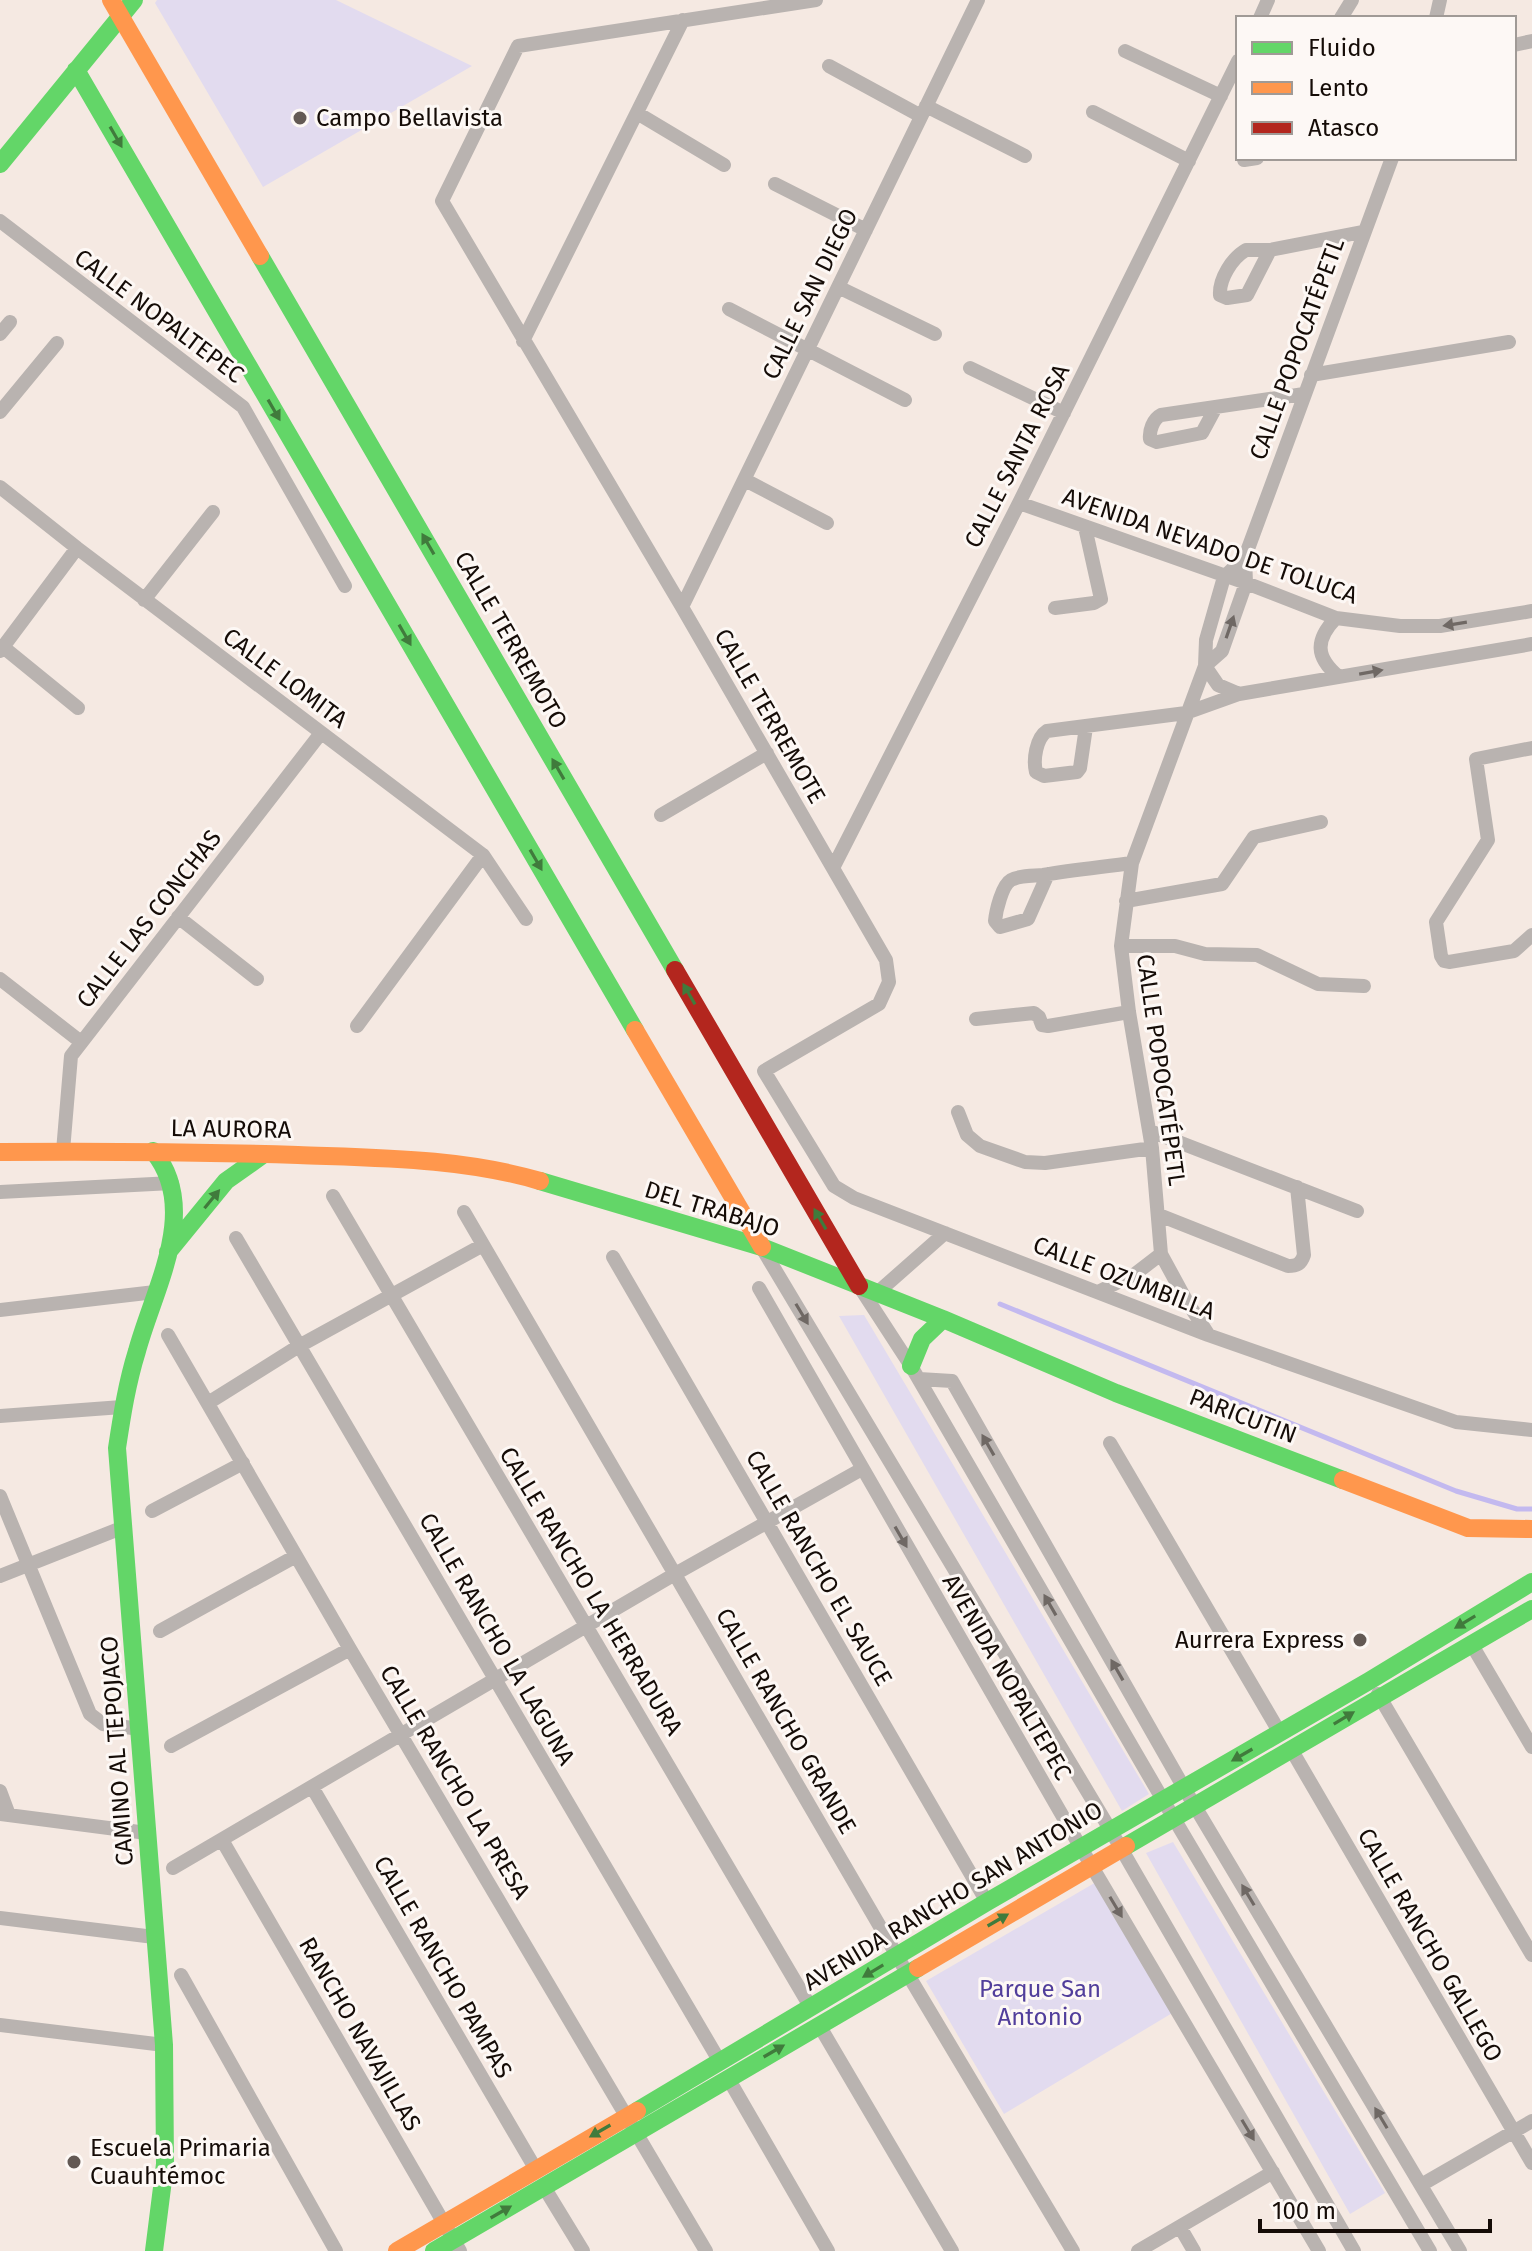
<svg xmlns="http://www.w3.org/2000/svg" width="1532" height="2251" viewBox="0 0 1532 2251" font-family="'Fira Sans',sans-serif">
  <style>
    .green { fill: #e2dbef }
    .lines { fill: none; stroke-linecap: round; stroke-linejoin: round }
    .stream { stroke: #c3b9ef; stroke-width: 5 }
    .street { stroke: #b9b3b0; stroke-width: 14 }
    .fast { stroke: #63d668; stroke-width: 18 }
    .slow { stroke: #ff974d; stroke-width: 18 }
    .jam { stroke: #b3261e; stroke-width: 18 }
    .oneway { fill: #407b3c }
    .oneway2 { fill: #6f6864 }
    .poi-dot { fill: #635954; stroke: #fdf8f5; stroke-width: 3 }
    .labels { text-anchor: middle; stroke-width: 6; stroke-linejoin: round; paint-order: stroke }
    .poi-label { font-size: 24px; fill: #150c07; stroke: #fdf8f5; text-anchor: start }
    .street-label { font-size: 24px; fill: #150c07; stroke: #fdf8f5 }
    .park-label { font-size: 24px; fill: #513e9b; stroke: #fdf8f5 }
  </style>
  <rect width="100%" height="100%" fill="#f5e9e2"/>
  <path class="green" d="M157,0H336L472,66L263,187L155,3Z
    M864,1315L1149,1794L1122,1811L839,1316Z
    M1173,1842L1385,2193L1350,2214L1146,1853Z
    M1098,1881L1174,2012L1004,2114L926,1981Z"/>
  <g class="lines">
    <path class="stream" d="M1000,1304L1456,1491L1517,1509H1532"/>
    <path class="street" d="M816,0L518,46L442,201L682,607L886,960L889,982L879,1004L764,1071L834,1186L854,1198L1208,1335L1456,1422L1532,1430
      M1260,18L1268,0
      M1341,18L1352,0
      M1436,18L1440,0
      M1514,45L1532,41
      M1125,51L1221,96
      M829,66L921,116
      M926,106L1025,156
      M1093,112L1189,161
      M637,113L724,165
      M1244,160L1257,158
      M775,184L866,230
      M0,221L243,407L345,586
      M1270,250L1247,295L1227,298L1220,295C1219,279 1232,258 1246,250H1270L1362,232
      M838,287L935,334
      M729,309L905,400
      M0,334L10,322
      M523,341L683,20
      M970,368L1064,413
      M1311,375L1509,342
      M1216,407L1202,433L1157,442L1150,439C1149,431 1153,419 1161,415L1304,394
      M0,412L57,343
      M745,480L827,523
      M0,487L77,548L483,855L526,919
      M1019,503L1246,583L1336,618L1400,626H1440L1532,611
      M144,600L213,512
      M682,607L978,0
      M1055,608L1094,603L1101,599L1085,527
      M1336,618C1315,640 1315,657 1339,677
      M3,647L78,708
      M0,651L77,548
      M1205,666L1222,651L1246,583L1245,557L1392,158
      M1205,666L1218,685L1239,694
      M1086,727L1080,768L1077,772L1044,776L1036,772C1033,760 1036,738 1047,731L1186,713L1239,694L1532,644
      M1532,748L1476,759L1488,840L1436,922L1441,956L1444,961L1449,962L1514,951L1532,935
      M661,815L767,753
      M833,868L1019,503L1238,61
      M1048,874L1028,919L1000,927L995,921C996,911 1002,885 1011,880C1020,875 1034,876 1043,875C1073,870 1103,867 1132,863
      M1126,901L1222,884L1254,837L1321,822
      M178,917L257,979
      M1121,946H1175L1205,954L1257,955L1318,984L1364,986
      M0,979L81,1042
      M976,1019L1034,1013L1039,1017L1042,1025L1048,1026L1129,1012
      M357,1026L483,855
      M958,1112L967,1135L980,1146L1025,1162L1045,1163L1152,1148
      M1150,1131L1357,1211
      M63,1151L71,1056L321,733
      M0,1192L172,1183
      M333,1196L811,2008
      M464,1212L907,1973L1073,2251
      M1159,1215L1288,1266C1297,1266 1301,1264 1304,1255L1297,1187
      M236,1238L720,2062
      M762,1248L1111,1831L1354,2251
      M613,1257L987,1902
      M859,1286L911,1366L1163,1800L1430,2251
      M759,1288L1081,1848L1319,2251
      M1100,1291L1135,1274L1161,1254
      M877,1293L945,1233
      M0,1310L155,1292
      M1208,1334L1186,1300L1161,1254L1152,1148L1129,1012L1121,946L1132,863L1205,666L1206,640L1224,577L1245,557
      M168,1335L350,1649L706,2251
      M919,1379L952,1381L1184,1788L1460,2251
      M208,1403L299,1346L483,1245
      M0,1416L122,1407
      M1110,1443L1280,1733
      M0,1496L90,1714L103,1724L140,1729
      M152,1511L243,1463
      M0,1576L124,1527
      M160,1631L296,1556
      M1472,1645L1532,1747
      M1378,1694L1532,1955
      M171,1746L350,1649
      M1291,1749L1532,2163
      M312,1787L535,2168
      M0,1791L9,1815
      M0,1814L147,1833
      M222,1840L460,2251
      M173,1868L675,1574L862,1469
      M0,1918L154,1937
      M181,1975L336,2251
      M0,2025L164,2045
      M819,2025L952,2251
      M728,2078L828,2251
      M1421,2185L1532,2121
      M544,2187L583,2251
      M1180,2227L1194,2251
      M1138,2251L1273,2172"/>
    <path class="fast" d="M76,70L635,1030
      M0,164L134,0
      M260,256L675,970
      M153,1151C201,1209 154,1288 137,1351C127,1383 122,1415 117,1448L164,2045L165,2164L154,2251
      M540,1181L762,1247L943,1319L1116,1393L1343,1480
      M168,1252L226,1181L264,1154
      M911,1366L922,1339L943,1319
      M1126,1846L1532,1609
      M637,2111L987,1902L1369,1681L1532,1582
      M434,2251L918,1968"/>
    <path class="slow" d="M111,0L260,256
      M635,1030L762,1247
      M0,1152C100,1151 199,1152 298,1155C379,1158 462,1158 540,1181
      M1343,1480L1468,1528L1532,1529
      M918,1968L1126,1846
      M397,2251L637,2111"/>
    <path class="jam" d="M675,970L859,1286"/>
  </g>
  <defs><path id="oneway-solid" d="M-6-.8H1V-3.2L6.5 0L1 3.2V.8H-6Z" transform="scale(2)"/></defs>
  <g class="oneway">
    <use href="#oneway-solid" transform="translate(116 137) rotate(60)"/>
    <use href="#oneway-solid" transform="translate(274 410) rotate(60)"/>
    <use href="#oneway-solid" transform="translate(428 544) rotate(-120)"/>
    <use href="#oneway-solid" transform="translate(405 635) rotate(60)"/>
    <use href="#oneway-solid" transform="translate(558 769) rotate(-120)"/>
    <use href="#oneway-solid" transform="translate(536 860) rotate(60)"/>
    <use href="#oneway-solid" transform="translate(689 994) rotate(-120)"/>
    <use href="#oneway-solid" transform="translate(212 1199) rotate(-51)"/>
    <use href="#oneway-solid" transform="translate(820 1219) rotate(-120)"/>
    <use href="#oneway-solid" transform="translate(1465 1622) rotate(149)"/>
    <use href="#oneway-solid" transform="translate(1344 1718) rotate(-31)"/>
    <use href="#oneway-solid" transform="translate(1242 1755) rotate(150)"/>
    <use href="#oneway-solid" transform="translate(998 1920) rotate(-30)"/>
    <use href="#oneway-solid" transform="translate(873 1971) rotate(149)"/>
    <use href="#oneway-solid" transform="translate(774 2051) rotate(-30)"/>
    <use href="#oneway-solid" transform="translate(600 2131) rotate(150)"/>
    <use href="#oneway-solid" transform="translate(501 2212) rotate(-30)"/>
  </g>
  <g class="oneway2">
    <use href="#oneway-solid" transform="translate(1455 624) rotate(171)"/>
    <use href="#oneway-solid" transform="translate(1230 627) rotate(-71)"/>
    <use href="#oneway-solid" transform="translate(1371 672) rotate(-10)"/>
    <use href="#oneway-solid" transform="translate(802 1314) rotate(59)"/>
    <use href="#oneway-solid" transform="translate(988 1445) rotate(-120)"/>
    <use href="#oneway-solid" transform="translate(901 1537) rotate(60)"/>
    <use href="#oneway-solid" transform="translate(1050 1605) rotate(-120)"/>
    <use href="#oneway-solid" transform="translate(1117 1670) rotate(-120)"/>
    <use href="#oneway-solid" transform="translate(1248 1895) rotate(-121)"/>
    <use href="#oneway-solid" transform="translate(1116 1907) rotate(59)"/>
    <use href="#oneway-solid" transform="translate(1381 2118) rotate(-121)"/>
    <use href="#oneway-solid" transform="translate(1248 2130) rotate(59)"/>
  </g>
  <g class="poi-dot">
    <circle cx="300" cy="118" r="8"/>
    <circle cx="1360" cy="1640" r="8"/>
    <circle cx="74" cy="2162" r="8"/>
  </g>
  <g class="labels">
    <g class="poi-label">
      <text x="316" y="126">Campo Bellavista</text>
      <text x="1344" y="1648" text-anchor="end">Aurrera Express</text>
      <text x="90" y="2156">Escuela Primaria<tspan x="90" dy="28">Cuauhtémoc</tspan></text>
    </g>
    <g class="street-label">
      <text transform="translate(810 294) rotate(-64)" y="8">CALLE SAN DIEGO</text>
      <text transform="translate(159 316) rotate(37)" y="8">CALLE NOPALTEPEC</text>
      <text transform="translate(1297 349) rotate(-70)" y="8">CALLE POPOCATÉPETL</text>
      <text transform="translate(1017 456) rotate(-63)" y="8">CALLE SANTA ROSA</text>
      <text transform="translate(1210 546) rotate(19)" y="8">AVENIDA NEVADO DE TOLUCA</text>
      <text transform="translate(511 640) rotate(60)" y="8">CALLE TERREMOTO</text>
      <text transform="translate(285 678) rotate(37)" y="8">CALLE LOMITA</text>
      <text transform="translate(770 716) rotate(60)" y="8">CALLE TERREMOTE</text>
      <text transform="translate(149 919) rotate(-52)" y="8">CALLE LAS CONCHAS</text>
      <text transform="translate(1161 1070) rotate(82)" y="8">CALLE POPOCATÉPETL</text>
      <text transform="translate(231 1129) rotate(1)" y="8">LA AURORA</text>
      <text transform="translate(712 1209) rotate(17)" y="8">DEL TRABAJO</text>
      <text transform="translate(1124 1278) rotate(21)" y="8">CALLE OZUMBILLA</text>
      <text transform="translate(1243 1416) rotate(21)" y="8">PARICUTIN</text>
      <text transform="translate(819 1568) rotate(60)" y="8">CALLE RANCHO EL SAUCE</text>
      <text transform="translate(591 1591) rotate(59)" y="8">CALLE RANCHO LA HERRADURA</text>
      <text transform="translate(497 1639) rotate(60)" y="8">CALLE RANCHO LA LAGUNA</text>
      <text transform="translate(1007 1677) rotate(60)" y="8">AVENIDA NOPALTEPEC</text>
      <text transform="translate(786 1721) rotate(60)" y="8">CALLE RANCHO GRANDE</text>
      <text transform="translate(117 1751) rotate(-94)" y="8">CAMINO AL TEPOJACO</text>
      <text transform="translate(455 1782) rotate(59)" y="8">CALLE RANCHO LA PRESA</text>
      <text transform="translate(953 1896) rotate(-31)" y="8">AVENIDA RANCHO SAN ANTONIO</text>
      <text transform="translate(1430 1945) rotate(60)" y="8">CALLE RANCHO GALLEGO</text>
      <text transform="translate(443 1967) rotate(60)" y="8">CALLE RANCHO PAMPAS</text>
      <text transform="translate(360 2034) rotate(60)" y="8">RANCHO NAVAJILLAS</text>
    </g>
    <g class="park-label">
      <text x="1040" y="1997">Parque San<tspan x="1040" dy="28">Antonio</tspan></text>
    </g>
  </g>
  <rect x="1236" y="16" width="280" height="144" fill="#fdf8f5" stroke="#a09a96" stroke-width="2"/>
  <rect x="1252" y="42" width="40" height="12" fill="#63d668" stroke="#a09a96" stroke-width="2"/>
  <text x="1308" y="56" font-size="24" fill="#150c07">Fluido</text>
  <rect x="1252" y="82" width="40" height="12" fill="#ff974d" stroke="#a09a96" stroke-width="2"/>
  <text x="1308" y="96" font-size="24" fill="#150c07">Lento</text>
  <rect x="1252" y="122" width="40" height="12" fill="#b3261e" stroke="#a09a96" stroke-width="2"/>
  <text x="1308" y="136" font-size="24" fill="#150c07">Atasco</text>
  <path d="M1260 2219v12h230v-12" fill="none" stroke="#150c07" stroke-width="4"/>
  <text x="1272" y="2219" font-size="24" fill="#150c07" stroke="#fdf8f5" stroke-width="6" paint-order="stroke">100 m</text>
</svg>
